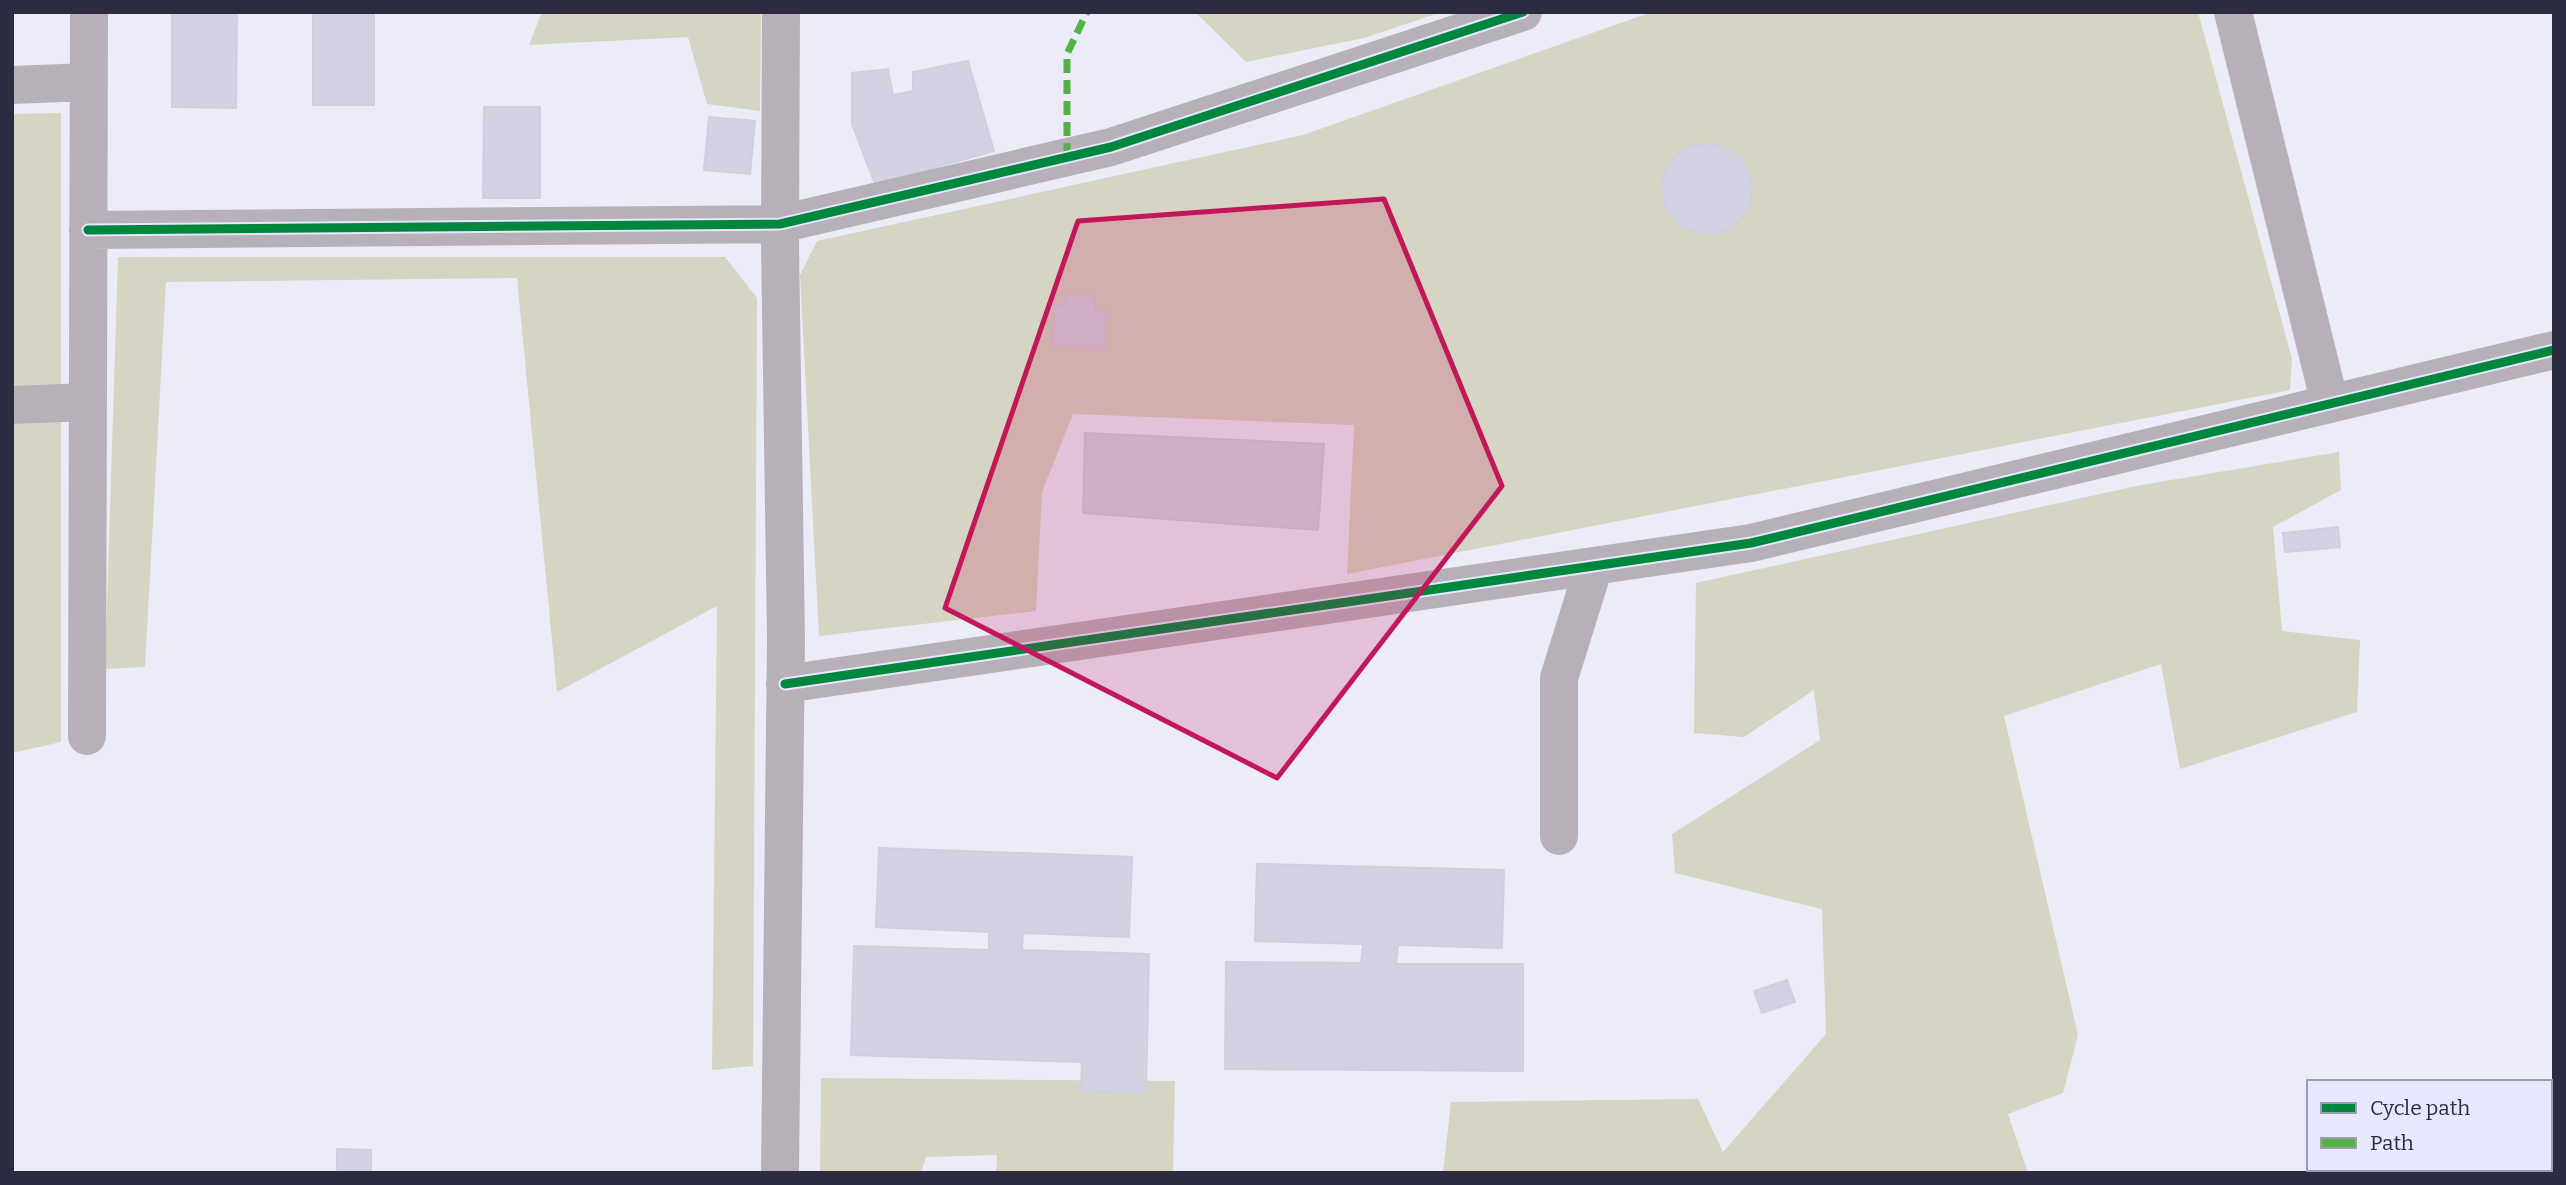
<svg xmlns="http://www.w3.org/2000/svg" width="2566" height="1185" viewBox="0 0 2566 1185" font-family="Bitter,serif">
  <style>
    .green { fill: #d6d4c2 }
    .building { fill: #d2d2e3; stroke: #cfcfde; stroke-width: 2 }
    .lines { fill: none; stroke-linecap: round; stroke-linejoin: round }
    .street { stroke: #b8b0b8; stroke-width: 38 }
    .quiet { stroke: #56b247; stroke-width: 7; stroke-dasharray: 14 7; stroke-linecap: butt }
    .cycleway-casing { stroke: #e7e8fd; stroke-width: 13 }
    .cycleway { stroke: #00873e; stroke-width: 9 }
    .marked { fill: #c2185b; fill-opacity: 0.2; stroke: #c2185b; stroke-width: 5; stroke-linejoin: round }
  </style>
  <rect width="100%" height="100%" fill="#ececf8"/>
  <path class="green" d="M542,12H761L760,111L707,104L688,37L529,45Z
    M1195,12H1442L1364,38L1246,62Z
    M1652,12H2198L2292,359L2290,390L1347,574L1354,425L1073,414L1042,492L1036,611L819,636L800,275L817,241L1303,135Z
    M61,113V742L12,753V114Z
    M118,257H725L757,298L753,1066L712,1070L717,606L557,692L517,278L166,282L145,667L105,669Z
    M2339,452L2341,490L2273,527L2282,631L2360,640L2357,712L2180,769L2161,664L2004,716L2078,1035L2063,1093L2008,1114L2028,1173H1443L1451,1102L1698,1099L1723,1152L1826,1034L1822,909L1675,873L1672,834L1820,740L1814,690L1744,737L1694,733L1696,583L2141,485Z
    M821,1078L1175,1081L1173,1172L996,1173L997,1155L926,1157L921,1173H820Z"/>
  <path class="building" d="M172,12H237L236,108L172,107Z
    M313,12H374V105H313Z
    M968,61L994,151L875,184L852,124V73L888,69L893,95L913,91V72Z
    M484,107H540V198H483Z
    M709,117L755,121L750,174L704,170Z
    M1662 189a45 45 0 1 1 90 0a45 45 0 1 1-90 0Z
    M1066,295L1095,297V310L1106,311L1104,349L1052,345L1055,306L1065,307Z
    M1085,433L1324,444L1318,530L1083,513Z
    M2338,527L2340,547L2285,552L2283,533Z
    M879,848L1132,857L1129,937L1023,933L1022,950L1149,954L1146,1093L1081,1091L1082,1062L851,1055L854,946L989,950V932L876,927Z
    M1257,864L1504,870L1502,948L1398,945L1396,964H1523V1071L1225,1069L1226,962L1361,963L1363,944L1255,941Z
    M1787,980L1795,1002L1762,1013L1754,991Z
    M337,1149L371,1150V1173H337Z"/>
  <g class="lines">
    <path class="street" d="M2233,12L2330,404
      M12,85L89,82
      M88,230L780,224L1111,147L1523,12
      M12,405L88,402
      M785,684L1751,543L2554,350
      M87,736L89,12
      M1559,836V678L1594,566
      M780,1173L786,640L780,243L781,12"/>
    <path class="quiet" d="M1067,157V54L1087,12"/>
    <g class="cycleway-casing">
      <path id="cycleway" d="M88,230L780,224L1111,147L1523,12
        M785,684L1751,543L2554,350"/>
    </g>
    <use href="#cycleway" class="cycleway"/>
  </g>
  <path class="marked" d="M1384,199L1502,486L1277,778L945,608L1078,221Z"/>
  <rect width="2566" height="1185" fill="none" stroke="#2c2c40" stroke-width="28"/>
  <rect x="2307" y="1080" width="245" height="91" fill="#e7e8fd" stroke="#9c9db1" stroke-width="2"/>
  <rect x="2321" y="1103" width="35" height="10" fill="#00873e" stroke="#9c9db1" stroke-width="2"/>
  <text x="2370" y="1115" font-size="21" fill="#2c2c40">Cycle path</text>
  <rect x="2321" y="1138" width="35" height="10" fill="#56b247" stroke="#9c9db1" stroke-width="2"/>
  <text x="2370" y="1150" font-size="21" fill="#2c2c40">Path</text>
</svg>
